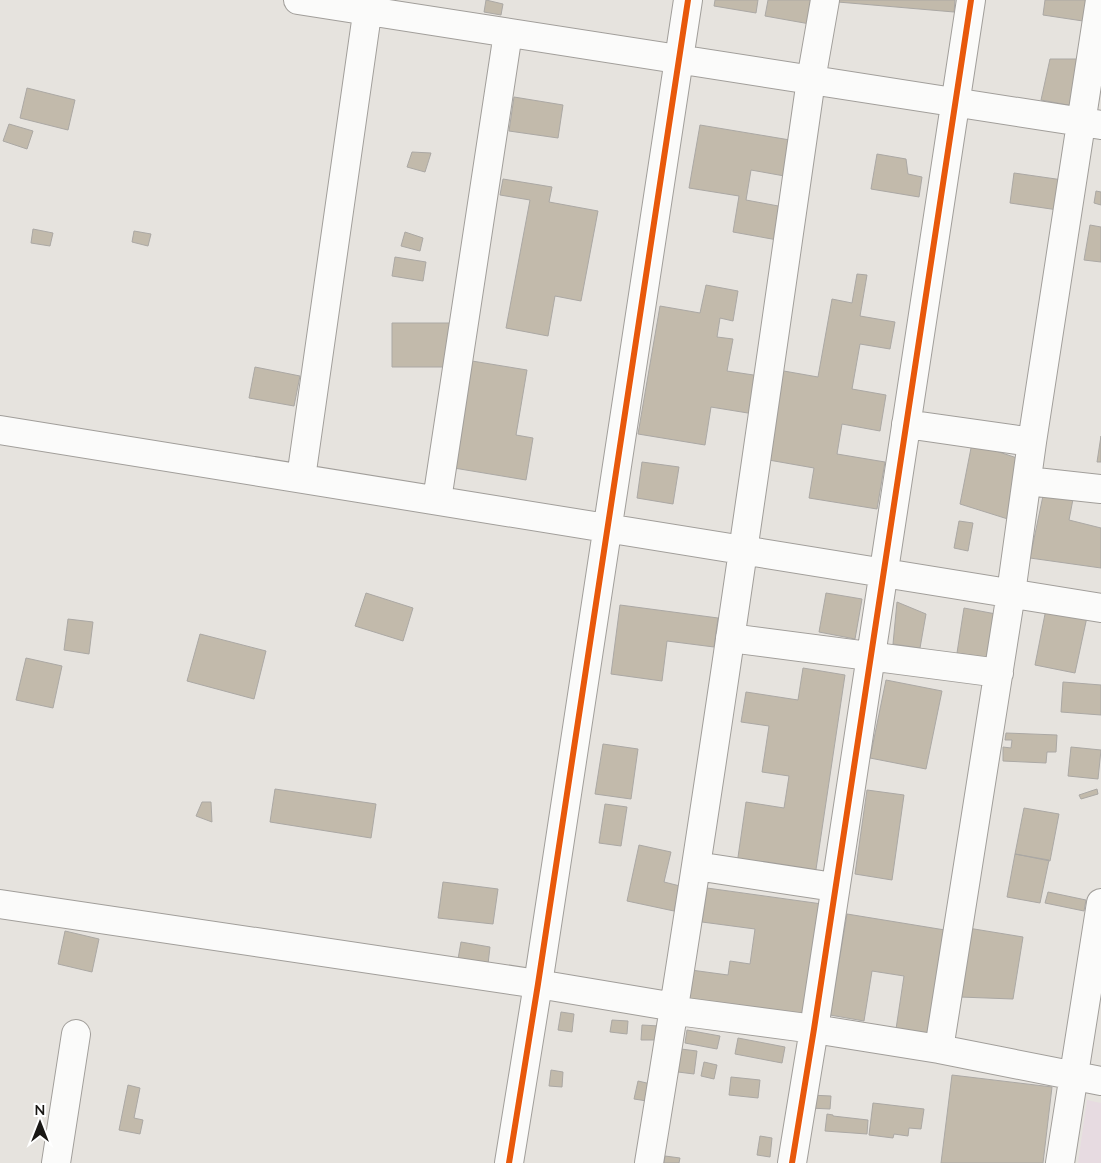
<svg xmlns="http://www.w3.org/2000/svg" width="1101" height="1163" viewBox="0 0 1101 1163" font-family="Lato,sans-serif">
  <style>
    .education { fill: #e7dbe1 }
    .building { fill: #c2baab; stroke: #aba8a4 }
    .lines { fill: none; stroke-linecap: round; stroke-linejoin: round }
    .minor-casing { stroke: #a19e9a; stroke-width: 30 }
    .minor { stroke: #fbfbfa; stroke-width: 28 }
    .cycleway-casing { stroke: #fff; stroke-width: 9 }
    .cycleway { stroke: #e8590c; stroke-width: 6 }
  </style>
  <rect width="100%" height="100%" fill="#e6e3de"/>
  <path class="education" d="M1087,1100L1101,1103V1163H1078Z"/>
  <path class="building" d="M486,0L503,4L501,15L484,12Z
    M715,0H758L756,13L714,6Z
    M768,0H815L810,24L765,16Z
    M839,0H955L954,12L838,2Z
    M1045,0H1096L1083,21L1043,15Z
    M1050,59H1080L1073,106L1041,100Z
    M27,88L75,100L68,130L20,118Z
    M514,97L563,105L558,138L509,131Z
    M9,124L33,131L27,149L3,141Z
    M700,125L796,141L790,177L751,170L746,200L789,208L783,241L733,232L739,196L689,188Z
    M412,152L431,153L425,172L407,167Z
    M877,154L906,159L908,174L922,177L919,197L871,189Z
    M1014,173L1063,180L1058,210L1010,203Z
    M503,179L552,187L549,202L598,211L581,301L555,296L548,336L506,328L530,200L500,195Z
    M1096,191L1101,192V205L1094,203Z
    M1090,225L1101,227V262L1084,260Z
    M33,229L53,233L50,246L31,243Z
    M134,231L151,234L148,246L132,242Z
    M405,232L423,238L420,251L401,246Z
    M395,257L426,262L423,281L392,276Z
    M857,274L867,275L860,316L895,322L890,349L860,344L852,389L886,395L880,431L842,424L837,454L885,462L877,509L809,498L814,468L763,459L778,370L818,377L832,299L852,303Z
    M706,285L738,291L733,321L720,318L717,337L733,339L727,371L760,376L754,414L711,407L705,445L638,434L660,306L700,313Z
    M392,323H451L452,367H392Z
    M472,361L527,370L516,435L533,438L526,480L454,468Z
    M255,367L300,376L294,406L249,398Z
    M1101,436V462H1097Z
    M972,443L1017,458L1011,520L960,504Z
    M642,462L679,467L673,504L637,498Z
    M1044,491L1074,494L1069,520L1101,528V568L1030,558Z
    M959,521L973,523L968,551L954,548Z
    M366,593L413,608L403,641L355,626Z
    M826,593L862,599L855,639L819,632Z
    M897,602L926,614L920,648L893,644Z
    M620,605L718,618L714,647L667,641L662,681L611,674Z
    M964,608L996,614L989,658L957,653Z
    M1046,609L1087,617L1075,673L1035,665Z
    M68,619L93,622L89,654L64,650Z
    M200,634L266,651L254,699L187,681Z
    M26,658L62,666L53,708L16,700Z
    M803,668L845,675L815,876L737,864L746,802L784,808L789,776L762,772L769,726L741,722L746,692L798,700Z
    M886,680L942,691L926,769L870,758Z
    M1063,682L1101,685V715L1061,712Z
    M1006,733L1057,735L1056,752H1047L1046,763L1003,761V747L1011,748L1012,740H1005Z
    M603,744L638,749L631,799L595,794Z
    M1071,747L1101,750L1098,779L1068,776Z
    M275,789L376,804L371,838L270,822Z
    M1097,789L1098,794L1081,799L1079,795Z
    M867,790L904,795L892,880L855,874Z
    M202,802H211L212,822L196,816Z
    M605,804L627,807L621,846L599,843Z
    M1024,808L1059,814L1050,861L1015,854Z
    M639,845L671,852L664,882L680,886L674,911L627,901Z
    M1015,854L1049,860L1040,903L1007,897Z
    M443,882L498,889L493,924L438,918Z
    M707,888L822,904L805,1028L685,1012L691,970L728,975L730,961L750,964L755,929L702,922Z
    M1048,892L1086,900L1084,911L1045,903Z
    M847,914L945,930L928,1034L896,1029L904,976L872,971L864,1021L830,1015Z
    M968,928L1023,937L1013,999L960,997Z
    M65,931L99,939L92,972L58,964Z
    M461,942L490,947L488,964L458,959Z
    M561,1012L574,1014L572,1032L558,1030Z
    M612,1020L628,1021L627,1034L610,1032Z
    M642,1025L659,1026L658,1040H641Z
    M687,1030L720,1036L717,1049L685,1043Z
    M738,1038L785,1047L782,1063L735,1054Z
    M681,1049L697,1051L694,1074L678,1072Z
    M704,1062L717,1065L714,1079L701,1076Z
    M551,1070L563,1072L562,1087L549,1086Z
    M952,1075L1052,1087L1043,1163H941Z
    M731,1077L760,1080L758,1098L729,1095Z
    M638,1081L651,1084L647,1101L634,1099Z
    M128,1085L140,1088L134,1118L143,1120L140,1134L119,1130Z
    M810,1095L831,1096L830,1109L809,1108Z
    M873,1103L924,1109L921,1129L909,1128L908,1136L894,1134L893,1138L869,1135Z
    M827,1114L833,1115V1116L868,1120L867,1134L825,1131Z
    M760,1136L772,1138L770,1157L757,1155Z
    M665,1156L680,1158L679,1163H664Z"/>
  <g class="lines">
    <g class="minor-casing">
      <path id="minor" d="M298,0L1101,125
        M906,424L1032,442
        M0,430L1101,608
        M301,478L369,0
        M1027,481L1101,489
        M437,500L508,33
        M730,638L999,673
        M696,866L834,887
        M0,904L538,984L675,1007L685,1012L814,1029L939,1049L1101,1081
        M939,1049L1011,593L1032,442L1100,0
        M56,1163L76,1034
        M509,1163L538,984L688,0
        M649,1163C708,803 759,441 811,80L825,0
        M792,1163L814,1029L971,0
        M1060,1163L1101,903"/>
    </g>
    <use href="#minor" class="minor"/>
    <g class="cycleway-casing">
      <path id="cycleway" d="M509,1163L538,984L688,0
        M792,1163L814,1029L971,0"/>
    </g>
    <use href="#cycleway" class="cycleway"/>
  </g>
  <g transform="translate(40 1123)" stroke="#ffffff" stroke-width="4" paint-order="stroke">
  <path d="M0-4L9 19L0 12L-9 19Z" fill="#191714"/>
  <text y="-8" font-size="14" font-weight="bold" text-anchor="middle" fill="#191714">N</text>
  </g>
</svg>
